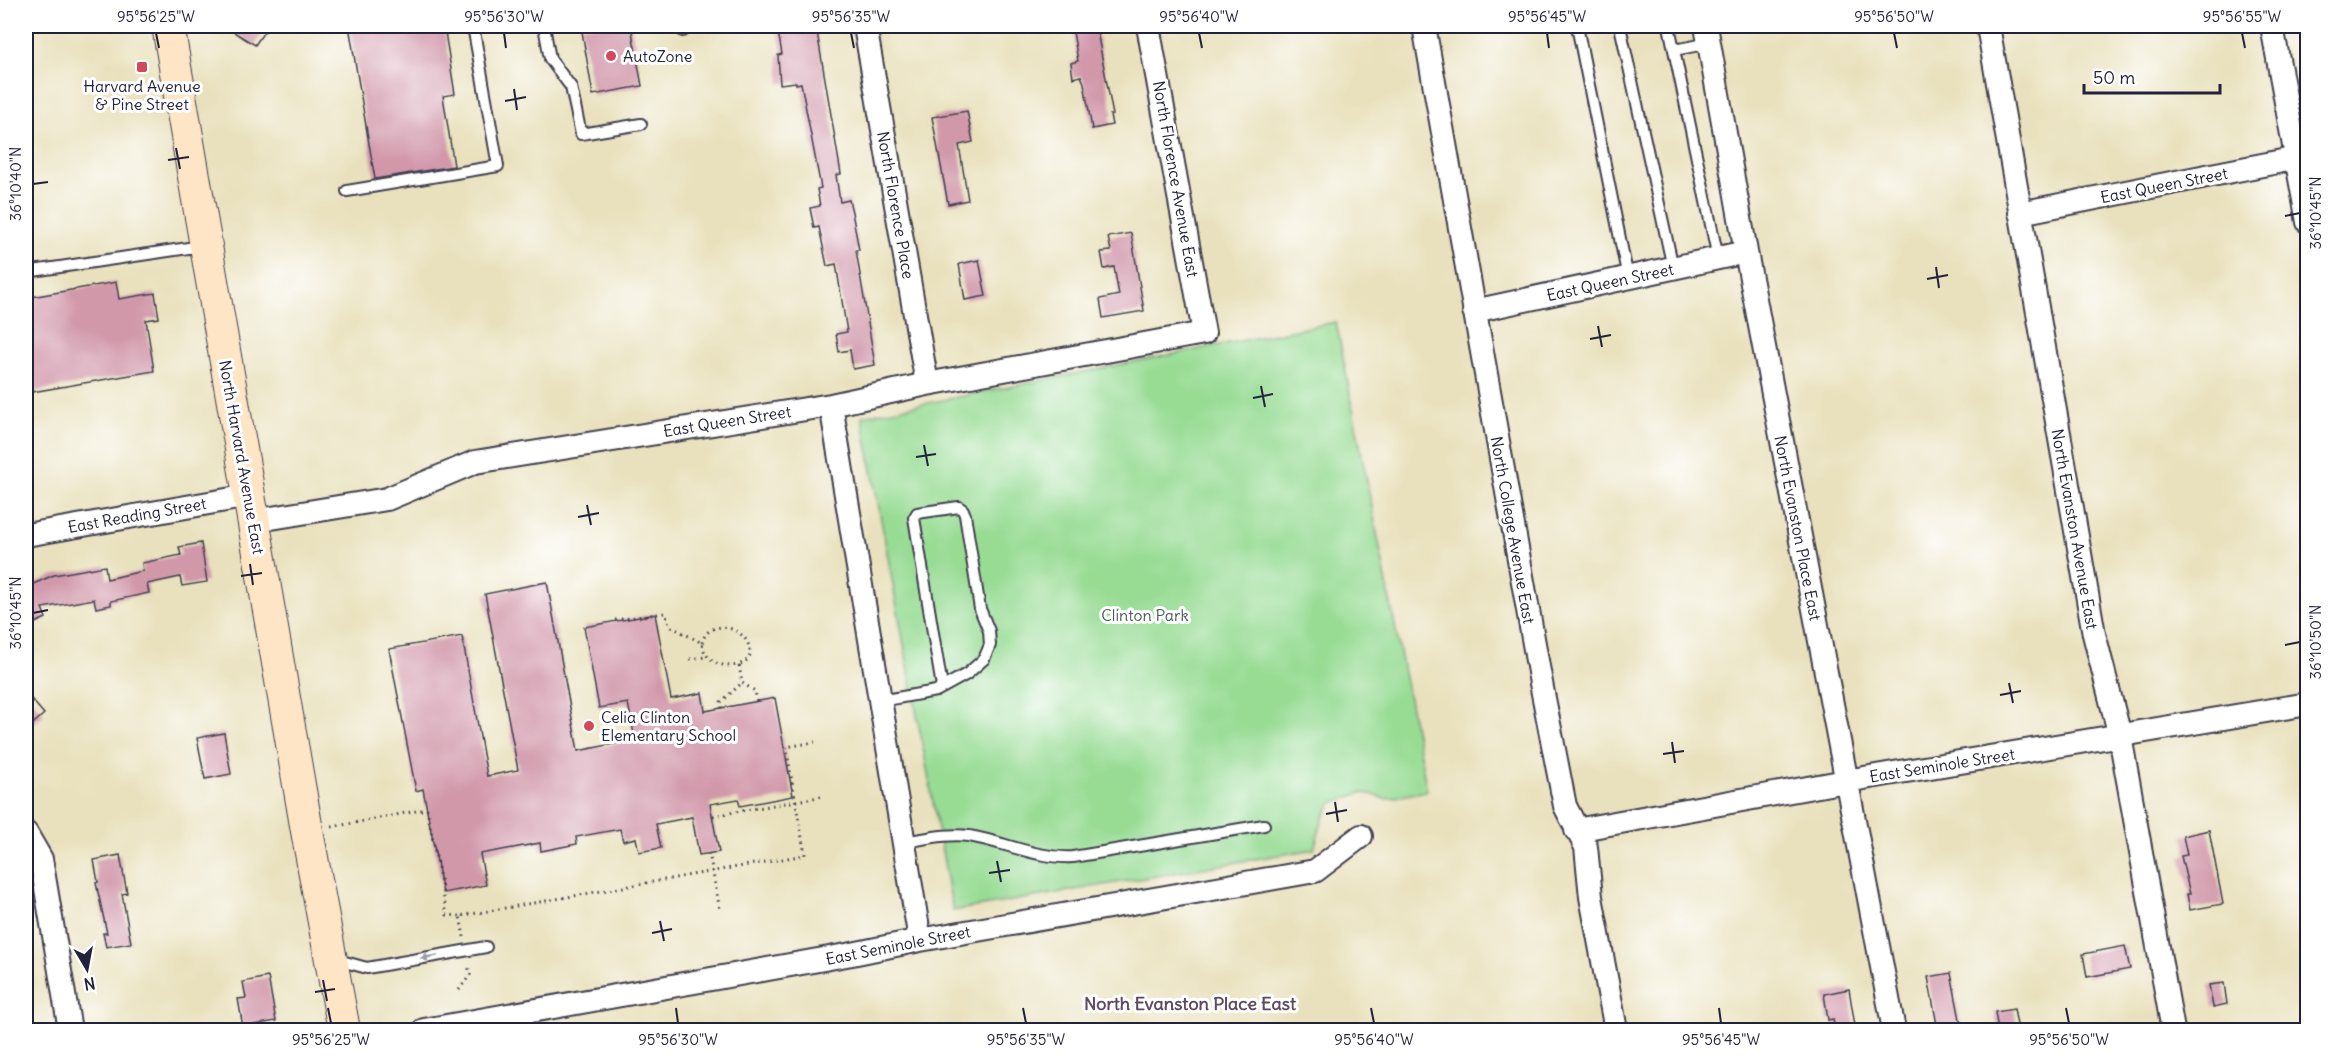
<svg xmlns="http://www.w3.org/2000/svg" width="2333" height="1056" viewBox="0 0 2333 1056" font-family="Delius,sans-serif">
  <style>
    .green { fill: #98dc94; stroke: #5d7f68; stroke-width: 1.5 }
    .building { fill: #d198aa }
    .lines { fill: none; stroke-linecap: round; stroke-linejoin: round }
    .lane-casing { stroke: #403f4e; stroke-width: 14 }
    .street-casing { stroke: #403f4e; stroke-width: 26 }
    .secondary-casing { stroke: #403f4e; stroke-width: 34 }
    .path { stroke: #403f4e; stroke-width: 3; stroke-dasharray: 1.5 4.5; stroke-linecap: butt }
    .lane { stroke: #fff; stroke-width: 10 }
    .street { stroke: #fff; stroke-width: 22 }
    .secondary { stroke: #fde5c5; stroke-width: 32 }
    .oneway { fill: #9c9ca7 }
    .ticks { fill: none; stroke: #22223b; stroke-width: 2 }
    .poi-dot { fill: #d1495b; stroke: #fff; stroke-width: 2 }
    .labels { text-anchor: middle; stroke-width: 6; stroke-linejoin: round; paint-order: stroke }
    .poi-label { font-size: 16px; fill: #22223b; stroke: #fff; text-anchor: start }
    .street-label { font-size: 16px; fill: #22223b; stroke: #fff }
    .park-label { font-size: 16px; fill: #455a56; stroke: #fff }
    .neighbourhood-label { font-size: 18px; font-weight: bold; fill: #5f4b62; stroke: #fff }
    .neatline { fill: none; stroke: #22223b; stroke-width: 2 }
    .ticks-label { font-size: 15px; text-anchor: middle; fill: #22223b }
  </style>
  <rect width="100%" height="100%" fill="#fff"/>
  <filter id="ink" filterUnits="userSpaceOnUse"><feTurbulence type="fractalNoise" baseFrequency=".0167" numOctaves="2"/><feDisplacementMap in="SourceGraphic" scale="12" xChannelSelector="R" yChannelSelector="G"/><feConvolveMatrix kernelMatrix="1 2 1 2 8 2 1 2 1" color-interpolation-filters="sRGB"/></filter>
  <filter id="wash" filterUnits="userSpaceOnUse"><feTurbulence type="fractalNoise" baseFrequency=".008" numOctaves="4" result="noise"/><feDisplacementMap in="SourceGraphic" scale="24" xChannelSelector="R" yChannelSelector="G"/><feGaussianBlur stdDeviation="1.35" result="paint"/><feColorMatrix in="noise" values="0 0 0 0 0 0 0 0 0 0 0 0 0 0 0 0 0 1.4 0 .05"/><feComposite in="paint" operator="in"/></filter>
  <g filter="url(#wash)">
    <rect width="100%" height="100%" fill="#e9e1bd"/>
    <path class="green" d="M1336,322L1427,791L1385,799L1371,794L1360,793L1332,803L1323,818L1314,849L953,911L862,416Z"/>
    <g id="blocks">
      <path class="building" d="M224,26H268L255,45Z
        M349,26H444L455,94L443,96L454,166L375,179Z
        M581,26H631L642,86L593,95Z
        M777,26H816L841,174L836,175L840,202L849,200L852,212L859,250H856L875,365L853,369L850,350L839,352L836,334L847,332L836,264L827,266L819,227L814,228L810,208L820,206L817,189L821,188L801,83L796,84V82L780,84L778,55L782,54Z
        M1072,26H1096L1113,115H1110L1112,125L1092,129L1084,83L1081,76L1073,78L1071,63L1078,61Z
        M967,111L973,142L959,145L968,200L948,204L932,117Z
        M1131,233L1144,311L1103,318L1100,299L1119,295L1114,267L1104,269L1101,252L1111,251L1108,237Z
        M979,260L986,296L965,300L959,264Z
        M116,282L119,299L155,293L159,318L146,320L154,371L26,393V298Z
        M201,543L207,582L182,586L180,577L147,584L149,593L111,601V605L96,608L94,599L42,608L46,618L26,627V587L54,575L105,566L107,579L143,571L142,563L181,555L179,547Z
        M547,582L578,751L628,741L627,735L634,734L628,703L599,708L584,627L655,614L671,699L702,693L705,711L775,698L793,796L740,806L738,799L710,804L719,852L699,855L692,817L656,824L661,848L639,852L636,838L623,841L620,829L576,837L577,844L541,851L540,843L480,854L486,885L443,893L423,789L416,791L389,649L462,636L487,776L518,770L485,594Z
        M26,693L44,714L26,730Z
        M224,733L231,774L205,779L197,738Z
        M2209,830L2223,904L2190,910L2187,894H2190L2181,856L2187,855L2183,836Z
        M120,855L127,893L122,894L131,943L106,947L103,933H107L96,883L98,882L94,860Z
        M2125,946L2130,969L2087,977L2083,954Z
        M1951,973L1962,1030H1938L1928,977Z
        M268,977L276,1021L243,1027L238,999L246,998L243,982Z
        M2224,983L2227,1004L2213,1007L2209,985Z
        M1849,989L1855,1026L1835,1030L1833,1019L1828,1020L1824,994Z
        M2014,1009L2018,1030H1998L1995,1012Z"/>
    </g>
  </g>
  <g filter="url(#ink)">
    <use href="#blocks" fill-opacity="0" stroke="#403f4e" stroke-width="1.5"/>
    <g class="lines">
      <g class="lane-casing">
        <path id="lane" d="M544,26L550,59L571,87L581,134L641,124
          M682,26L683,31
          M1577,26L1628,278
          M1620,26L1673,268
          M1669,26L1674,50L1710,43
          M1674,50L1718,258
          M347,191L498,166L473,26
          M26,272L202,246
          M880,701L936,691L967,674L984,659L990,645L989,631L980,609L965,515L963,510L959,507L917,513L914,518L942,687
          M904,842C925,839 947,833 969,836C1005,842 1037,859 1073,857L1264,825
          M334,959L367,968L486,947"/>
      </g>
      <g class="street-casing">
        <path id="street" d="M865,26L927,384
          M1424,26L1541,683L1565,806L1586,847L1591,897L1616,1030
          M1706,26L1746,252L1894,1030
          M1988,26L2094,634L2120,736L2173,1030
          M2272,26L2308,222
          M2020,213L2308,156
          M1474,311L1746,252
          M831,405L920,940
          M253,521L387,499L475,462L831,405L927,384L1204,333L1148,26
          M26,535L249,496
          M1576,830L1846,781L2308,704
          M26,833L41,859L70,1030
          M424,1030L852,954L920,940L1315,871L1361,836"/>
      </g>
      <g class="secondary-casing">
        <path id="secondary" d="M168,26L307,831L344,1030"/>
      </g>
      <path class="path" d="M615,620L665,613L670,626L702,643C705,662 721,668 739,665L742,683L755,691L757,702
        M702,643C709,613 757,630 749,659L739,665
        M690,659L706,657
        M722,708L721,702L742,683
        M713,816L824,796
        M332,827L427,809L447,915L460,916
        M709,853L720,910
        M464,937L460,916L805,855L786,747L815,742
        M459,990L470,975L468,964"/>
      <use href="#lane" class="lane"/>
      <use href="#street" class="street"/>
      <use href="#secondary" class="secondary"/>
    </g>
    <defs><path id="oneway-solid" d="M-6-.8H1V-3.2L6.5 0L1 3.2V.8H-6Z" transform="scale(1.5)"/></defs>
    <use class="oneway" href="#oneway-solid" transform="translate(429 957) rotate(170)"/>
  </g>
  <path class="ticks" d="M156,33L159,48M504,33L506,48M851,33L854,48M1199,33L1202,48M1547,33L1549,48M1894,33L1897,48M2242,33L2245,48M514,89L517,110M505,101L526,97M176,148L180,169M168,160L189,157M33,184L48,182M2285,216L2300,213M1936,267L1939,288M1927,279L1948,275M1598,326L1602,347M1590,339L1611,335M1261,386L1265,407M1253,398L1273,394M924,445L928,466M916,457L936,454M587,505L591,525M578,517L599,513M250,564L253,585M241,576L262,573M33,613L48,610M2285,645L2300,642M2009,683L2013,703M2000,695L2021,691M1672,742L1675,763M1663,754L1684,751M1335,802L1338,822M1326,814L1347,810M997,861L1001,882M989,873L1010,870M660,921L664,941M652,933L672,929M323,980L327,1001M315,992L335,989M328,1008L331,1023M676,1008L678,1023M1023,1008L1026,1023M1371,1008L1374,1023M1719,1008L1721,1023M2066,1008L2069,1023"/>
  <g class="poi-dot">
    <circle cx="611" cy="56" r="6"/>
    <rect x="136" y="61" width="12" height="12" rx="3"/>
    <circle cx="589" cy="726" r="6"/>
  </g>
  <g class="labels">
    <g class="poi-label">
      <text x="623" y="62">AutoZone</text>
      <text x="142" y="92" text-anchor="middle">Harvard Avenue<tspan x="142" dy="18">&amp; Pine Street</tspan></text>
      <text x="601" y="723">Celia Clinton<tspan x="601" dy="18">Elementary School</tspan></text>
    </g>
    <g class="street-label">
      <text transform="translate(1176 179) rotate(80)" y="6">North Florence Avenue East</text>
      <text transform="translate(2164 185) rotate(-11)" y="6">East Queen Street</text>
      <text transform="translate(896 205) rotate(80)" y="6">North Florence Place</text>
      <text transform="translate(1610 282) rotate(-12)" y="6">East Queen Street</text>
      <text transform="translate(727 421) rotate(-9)" y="6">East Queen Street</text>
      <text transform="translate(242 457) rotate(80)" y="6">North Harvard Avenue East</text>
      <text transform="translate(137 515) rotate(-10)" y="6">East Reading Street</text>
      <text transform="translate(1798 528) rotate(79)" y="6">North Evanston Place East</text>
      <text transform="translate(2075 529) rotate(80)" y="6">North Evanston Avenue East</text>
      <text transform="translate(1513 530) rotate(80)" y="6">North College Avenue East</text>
      <text transform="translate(1942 765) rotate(-9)" y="6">East Seminole Street</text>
      <text transform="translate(898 945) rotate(-11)" y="6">East Seminole Street</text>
    </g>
    <g class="park-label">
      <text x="1145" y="621">Clinton Park</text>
    </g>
    <g class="neighbourhood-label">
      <text x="1190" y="1010">North Evanston Place East</text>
    </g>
  </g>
  <rect width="2333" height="1056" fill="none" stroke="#fff" stroke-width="66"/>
  <g transform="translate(87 969) rotate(170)" stroke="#ffffff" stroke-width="4.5" paint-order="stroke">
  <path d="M0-4.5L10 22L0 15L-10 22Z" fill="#22223b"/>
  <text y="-9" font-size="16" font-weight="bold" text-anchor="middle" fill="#22223b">N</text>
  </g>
  <path d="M2084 84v9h136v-9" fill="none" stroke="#22223b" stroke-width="3"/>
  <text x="2093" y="84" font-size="18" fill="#22223b" stroke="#ffffff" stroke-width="4.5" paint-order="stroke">50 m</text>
  <rect x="33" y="33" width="2267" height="990" class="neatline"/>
  <g class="ticks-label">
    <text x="156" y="22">95°56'25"W</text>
    <text x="504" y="22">95°56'30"W</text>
    <text x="851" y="22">95°56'35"W</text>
    <text x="1199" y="22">95°56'40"W</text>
    <text x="1547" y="22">95°56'45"W</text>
    <text x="1894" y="22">95°56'50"W</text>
    <text x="2242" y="22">95°56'55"W</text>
    <text transform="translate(16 184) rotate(-90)" y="5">36°10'40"N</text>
    <text transform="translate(2316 213) rotate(-90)" y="5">36°10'45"N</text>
    <text transform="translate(16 613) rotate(-90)" y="5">36°10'45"N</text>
    <text transform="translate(2316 642) rotate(-90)" y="5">36°10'50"N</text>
    <text x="331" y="1045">95°56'25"W</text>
    <text x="678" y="1045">95°56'30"W</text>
    <text x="1026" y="1045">95°56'35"W</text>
    <text x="1374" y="1045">95°56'40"W</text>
    <text x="1721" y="1045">95°56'45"W</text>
    <text x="2069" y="1045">95°56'50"W</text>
  </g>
</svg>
